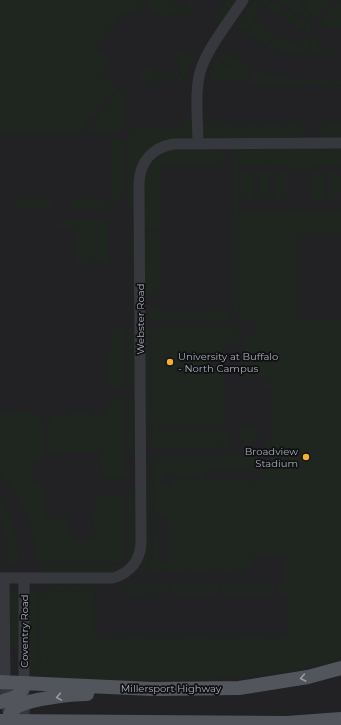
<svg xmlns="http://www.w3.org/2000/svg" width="341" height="725" viewBox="0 0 341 725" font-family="Montserrat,sans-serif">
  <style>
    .built { fill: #222225 }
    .green { fill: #1e261f }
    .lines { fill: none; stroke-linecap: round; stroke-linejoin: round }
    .minor { stroke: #37383d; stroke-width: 11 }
    .major { stroke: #53555c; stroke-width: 14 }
    .oneway { stroke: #979ba6 }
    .poi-dot { fill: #f2b134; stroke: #111113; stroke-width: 1.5 }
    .labels { text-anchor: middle; stroke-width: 3.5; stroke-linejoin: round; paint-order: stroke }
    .street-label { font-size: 10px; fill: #a8adb8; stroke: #111113 }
    .poi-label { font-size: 10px; fill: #a8adb8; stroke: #111113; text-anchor: start }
  </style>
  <rect width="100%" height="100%" fill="#161618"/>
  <path class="built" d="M0,0H341V725H0Z"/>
  <path class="green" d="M0,0H146L142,5L141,14L124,11L95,49L110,60L101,74L114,83L115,90L79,131L74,133L0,134Z
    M150,0H171L184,9L191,0L196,4L189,13L187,11L185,14L187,16L186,20L172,10L165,18L156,11L144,7Z
    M227,0H239L220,24L208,18L209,16L214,19Z
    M254,0H269L266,6L263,4L244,32L236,27Z
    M277,0H300L315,24Z
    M303,0H331L316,21Z
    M336,0L341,4V28L319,26Z
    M270,1L313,27L309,34L267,6Z
    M255,20L275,34L266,47L246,33Z
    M276,35L298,48L307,35L309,37L308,52L279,51L268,48Z
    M312,35H317L319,50L332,49V50L340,51V54L311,52Z
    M222,49L252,69L247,80H208L210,71H212L214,68L211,66L215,59L228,67L230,65L217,57Z
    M173,50L179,54L184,51L193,57L186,78L181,82L177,80L182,72L176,67L181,59L171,52Z
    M147,66L167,80L175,69L180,72L173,82L143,83L138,79Z
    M254,71L278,77L341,81V84L250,85L249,82Z
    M121,91L125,92V127L112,133H89L88,129L117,93Z
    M187,120L193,123L194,133L189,138L150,149L134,208L129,209V131L131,129H182V123Z
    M208,120L213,121L215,126L295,125L297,121L303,120L306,122L307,132L301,139H210C202,137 202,131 203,123Z
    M322,120L327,121L329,125H341V138H321C316,134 316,130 317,124Z
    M112,137L125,140V189L114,204L112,201Z
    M341,147V166C330,165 321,166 310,166L307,168H291L289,166L275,165L272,167L239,165L237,168V204L239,210H341V233L297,234V309L296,319H341V659C245,688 143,679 44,678L37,675L41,665L40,593H94L95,638L288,637V594H278V585H286V555H252L251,570L149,571L153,553L154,530H156V538H160L159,563H169V516H156V527H154L153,457L255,456V470L205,471V478H199L198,476L178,477V478H174L167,472L160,482L166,487H169L175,480H252V484H257L263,463H271L272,451H266V441H272V387H266V377H245L244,334H255V319H239V313H233L232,151L234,149Z
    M175,149H221L223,153V170L221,171L220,165H160V228H143C144,194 135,160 175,149Z
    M241,173H254L253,199H241Z
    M258,173H270V199H258Z
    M275,173H287V199H275Z
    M311,173H324V200H311Z
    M328,173H340V199H328Z
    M22,199H50V209H16L15,201Z
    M73,199L109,201L113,209H73Z
    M108,220V262L77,264V228H58V221Z
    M130,232L135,234V295L131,298Z
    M147,232H160L161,289C158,297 151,298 145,293L144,233Z
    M153,308L160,310V313L227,312L231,317L228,320H147L148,311Z
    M149,326L150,442L146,445L144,328Z
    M153,326L237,327L239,331V344H223V425L159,426V431H227L229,436L227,447L153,449Z
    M135,328V384L131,387L129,386V329Z
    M111,329L123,328L125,331L126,386L124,388H109L106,385V363H109V350H112Z
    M116,398H124L126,399V476L124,479L102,478L100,452H49C49,443 47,432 49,423C53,409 93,414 106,414L108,403Z
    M131,398L135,402L136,454L129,455V400Z
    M3,413C12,413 25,411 34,413C51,418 45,448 45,461H31V482L43,484L45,491L46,519H70V523L67,525L71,532L69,536L80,542L94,539L93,507H96V496L126,495V555L123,561L114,563H36L34,538L28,516L17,493L0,472V415H3Z
    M239 434a9 9 0 1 1 18 0a9 9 0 1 1-18 0Z
    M146,460L149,462L150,546L146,571H136L142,561L145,463Z
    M131,489L136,493V545L135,553L128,563L126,562L129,554V490Z
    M0,498C14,518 18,540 19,564H9L7,540L0,518Z
    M123,565V568L110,572H38V567H116Z
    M97,584L101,589L40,590L41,585Z
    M124,585H168V594L119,595V590Z
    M172,585H218V594H172Z
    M221,585H274V594H221Z
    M15,591L19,592V648H9V592Z
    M29,591L37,593L38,666L33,672L29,664Z"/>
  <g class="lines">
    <path class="minor" d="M198,144C198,121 194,90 201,69C209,46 230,20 243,0
      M0,578H113C130,573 140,561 141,543L139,183C140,162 152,148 173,144L341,143
      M4,578L5,683L7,708
      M24,725V578"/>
    <path class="major" d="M0,682L153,689L239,688L308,677L341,668
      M0,702C12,699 20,697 24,685
      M0,721L287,723L341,719
      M8,721C9,715 12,709 18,706C32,699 71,694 87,694"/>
  </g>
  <defs><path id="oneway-chevron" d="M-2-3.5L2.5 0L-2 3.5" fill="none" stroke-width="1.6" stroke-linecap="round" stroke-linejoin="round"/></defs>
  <g class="oneway">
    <use href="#oneway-chevron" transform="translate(303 678) rotate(169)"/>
    <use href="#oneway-chevron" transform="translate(59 697) rotate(170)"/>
  </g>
  <g class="poi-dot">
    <circle cx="170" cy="362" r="4"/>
    <circle cx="306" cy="457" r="4"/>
  </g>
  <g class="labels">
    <g class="street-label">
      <text transform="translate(140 319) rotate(-90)" y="4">Webster Road</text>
      <text transform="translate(24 631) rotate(-90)" y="4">Coventry Road</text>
      <text x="171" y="692">Millersport Highway</text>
    </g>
    <g class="poi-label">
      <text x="178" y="360">University at Buffalo<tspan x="178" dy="12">- North Campus</tspan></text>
      <text x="298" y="455" text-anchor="end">Broadview<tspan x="298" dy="12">Stadium</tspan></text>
    </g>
  </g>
</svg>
